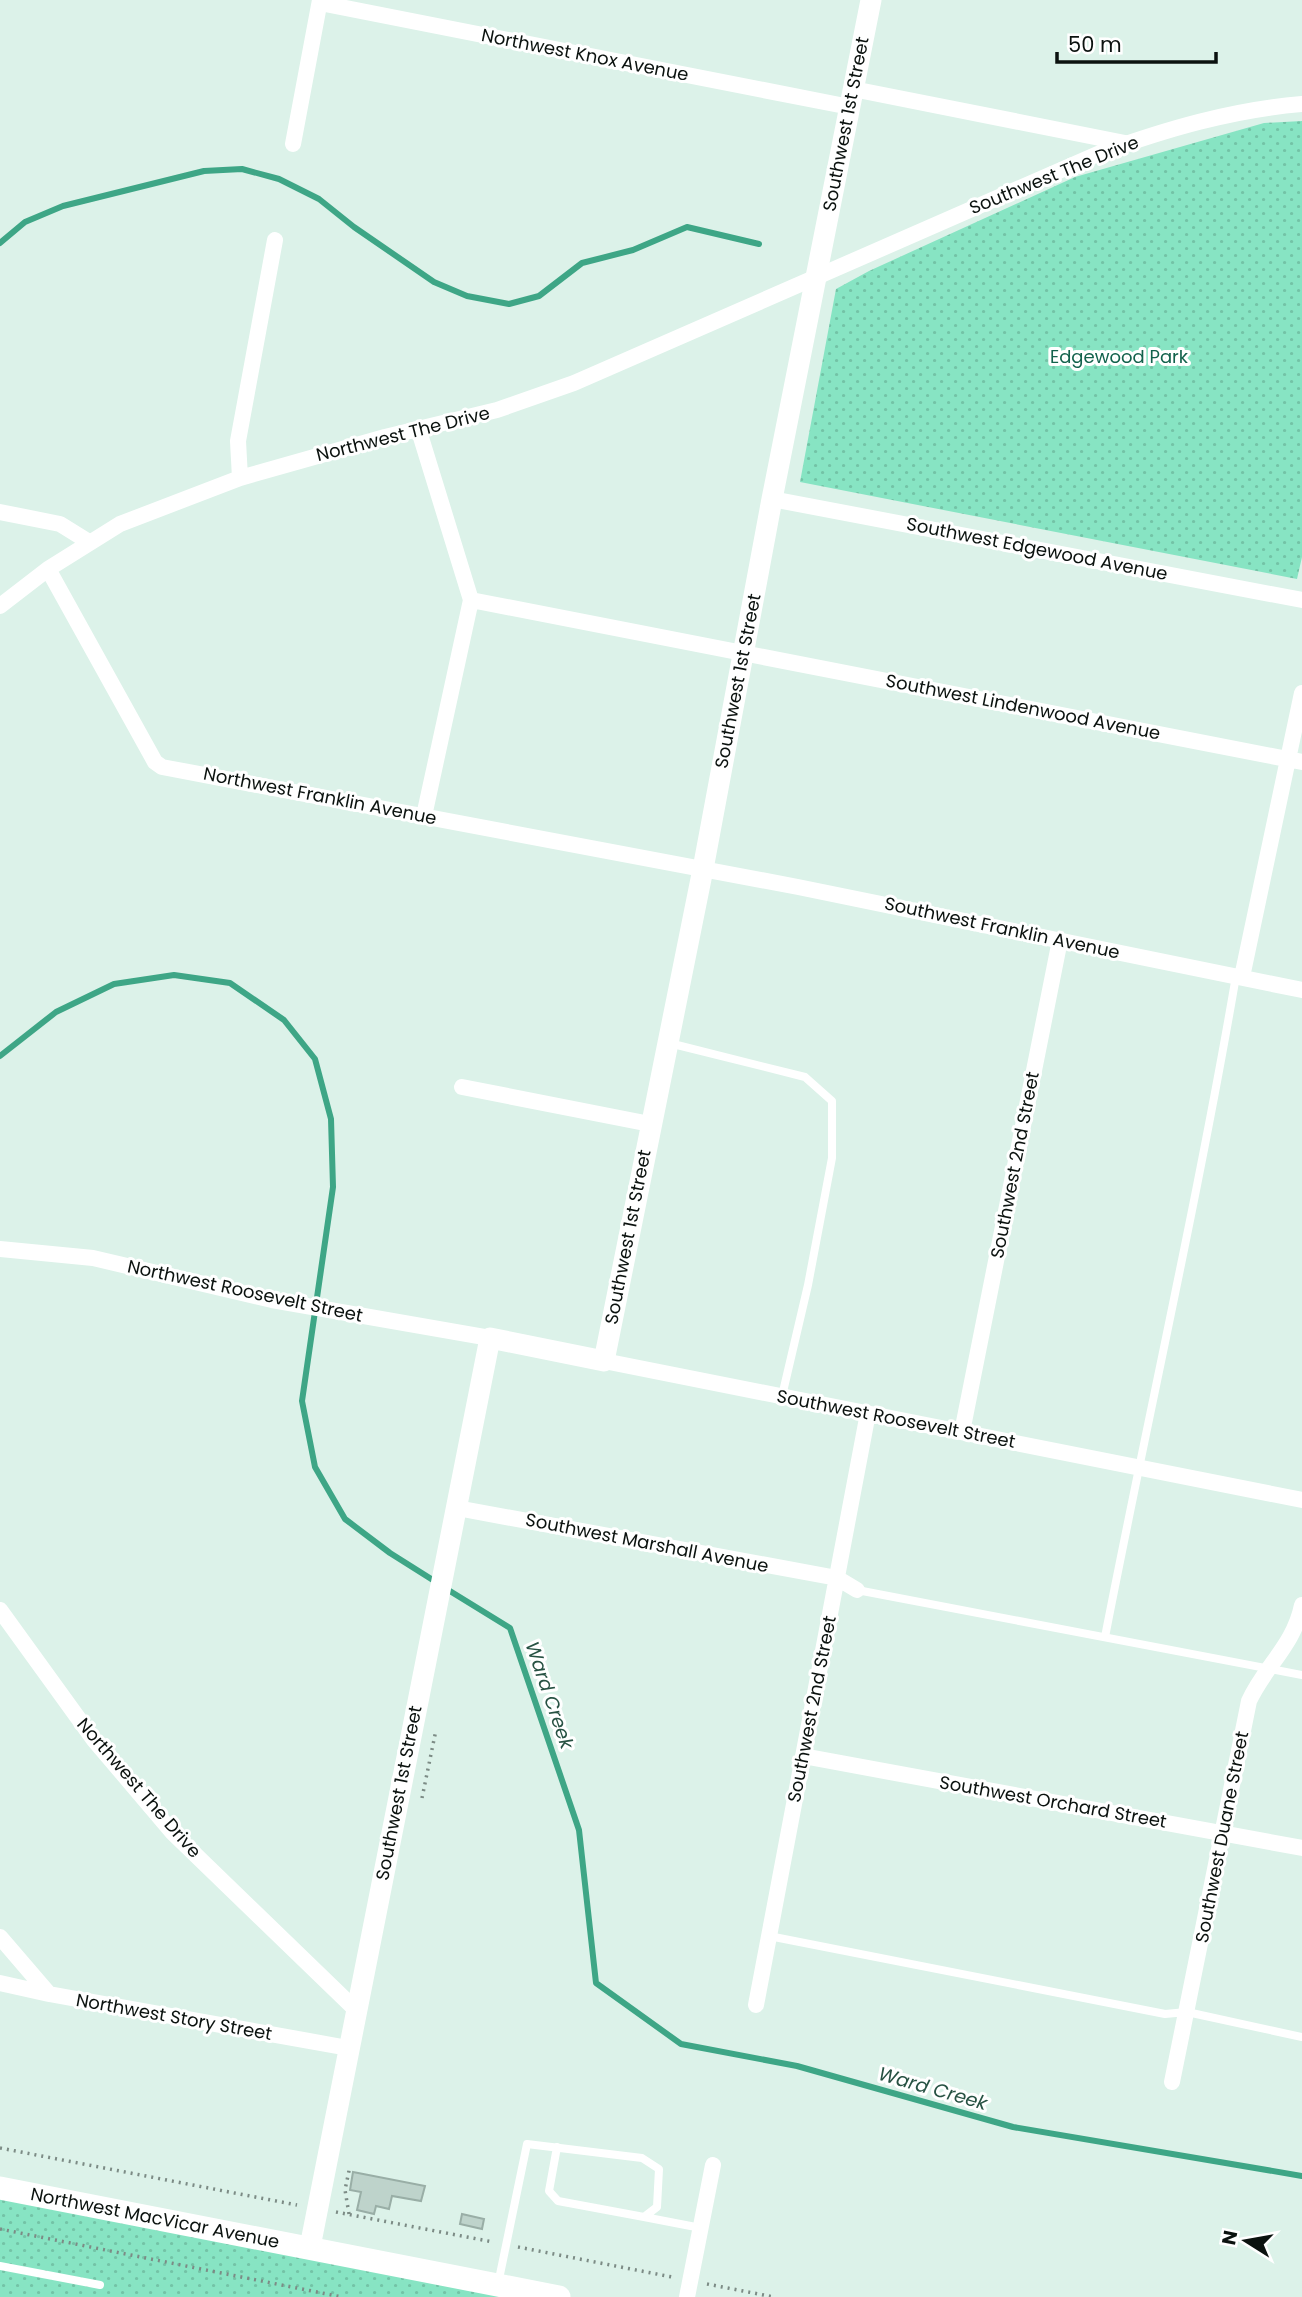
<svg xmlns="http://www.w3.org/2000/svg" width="1302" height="2297" viewBox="0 0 1302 2297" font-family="Poppins,sans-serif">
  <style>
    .park { fill: url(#park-dots) }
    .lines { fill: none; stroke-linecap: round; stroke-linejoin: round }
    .stream { stroke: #3ea686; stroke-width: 6 }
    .building { fill: #bed3cb; stroke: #99aea6; stroke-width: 2 }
    .path { stroke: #7c8b85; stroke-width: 3.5; stroke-dasharray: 2 5; stroke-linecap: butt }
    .service { stroke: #fff; stroke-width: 8 }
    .minor { stroke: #fff; stroke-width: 16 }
    .tertiary { stroke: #fff; stroke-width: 21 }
    .secondary { stroke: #fff; stroke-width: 23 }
    .labels { text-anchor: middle; stroke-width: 6; stroke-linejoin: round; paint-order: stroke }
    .street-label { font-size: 18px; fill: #0b120f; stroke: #fff }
    .park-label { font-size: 18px; fill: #12624c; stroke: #fff }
    .water-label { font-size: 19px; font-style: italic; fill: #275243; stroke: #fff }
  </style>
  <defs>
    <pattern id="park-dots" width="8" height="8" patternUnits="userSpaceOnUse" patternTransform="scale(1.75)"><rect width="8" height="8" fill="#87e4c3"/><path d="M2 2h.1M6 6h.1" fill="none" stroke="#73c3a6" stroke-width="1.8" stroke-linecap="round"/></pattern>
  </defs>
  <rect width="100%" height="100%" fill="#dcf2e9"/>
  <path class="park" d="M1302,121V557L1297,579L800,482L836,289L869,271L1075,177L1264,123Z
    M0,2190L554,2297H0Z"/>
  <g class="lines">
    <path class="stream" d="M0,243L25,222L63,206L204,171L242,169L279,179L319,199L354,227L434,282L467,296L509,304L539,296L582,263L633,250L687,227L759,244
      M0,1056L56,1012L114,984L174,975L230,983L284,1020L315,1059L331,1119L333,1187L302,1401L315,1467L345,1519L390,1553L436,1582
      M445,1588L510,1628L579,1830L596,1983L681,2044L797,2066L1013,2127L1302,2176"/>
  </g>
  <path class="building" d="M353,2172L425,2186L421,2201L392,2196L389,2209L376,2206L374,2214L357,2210L361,2192L350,2190Z
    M462,2214L484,2219L482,2229L460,2224Z"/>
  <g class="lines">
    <path class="path" d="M422,1798L436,1730
      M0,2148L297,2205
      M336,2212L493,2242
      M349,2214L345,2190L350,2166
      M0,2229L342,2297
      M518,2247L672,2277
      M707,2284L774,2297"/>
    <path class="service" d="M669,1043L805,1077L832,1101V1158L808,1285L782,1396
      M857,1590L1302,1675
      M1105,1637C1148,1416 1198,1198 1236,976
      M769,1936L1165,2014L1187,2012L1302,2037
      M644,2217L701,2228
      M0,2266L100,2285
      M498,2284L527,2144L642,2158L659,2169L657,2207L644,2217L558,2201L549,2191L557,2147"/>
    <path class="minor" d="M320,3L850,107
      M853,89L1125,143
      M293,144L320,0
      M419,431L471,600L424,816
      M240,478L238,441L275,240
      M772,499L1302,600
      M0,512L60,524L89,542
      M48,569L155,762L162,767L798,887L1302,990
      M471,600L1302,762
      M0,606L48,569L120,524L240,478L385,437L497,410L574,383L1100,153C1167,129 1231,110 1302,104
      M1242,977L1302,693
      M462,1087L650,1124
      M0,1249L93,1258L272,1300L490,1338
      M604,1361L1302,1500
      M962,1432L1060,940
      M457,1508L837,1578L857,1590
      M0,1610L94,1740L173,1833L356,2010
      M803,1756L1302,1848
      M0,1937L49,1994
      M0,1983L49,1994L348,2048
      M756,2005L868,1413
      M1172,2082L1249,1701C1265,1666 1294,1645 1302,1605
      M687,2297L713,2165"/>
    <path class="tertiary" d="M310,2247L490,1338L604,1361L703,869L772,499L871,0"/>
    <path class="secondary" d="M0,2188L559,2297"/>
  </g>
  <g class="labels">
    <g class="street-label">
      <text transform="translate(585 55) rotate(11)" y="6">Northwest Knox Avenue</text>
      <text transform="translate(846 124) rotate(-79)" y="6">Southwest 1st Street</text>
      <text transform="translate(1054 175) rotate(-22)" y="6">Southwest The Drive</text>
      <text transform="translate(403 434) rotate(-14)" y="6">Northwest The Drive</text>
      <text transform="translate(1037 549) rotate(11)" y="6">Southwest Edgewood Avenue</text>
      <text transform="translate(738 681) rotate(-79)" y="6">Southwest 1st Street</text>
      <text transform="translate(1023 707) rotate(11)" y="6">Southwest Lindenwood Avenue</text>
      <text transform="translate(320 796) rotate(11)" y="6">Northwest Franklin Avenue</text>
      <text transform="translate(1002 928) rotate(12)" y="6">Southwest Franklin Avenue</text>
      <text transform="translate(1015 1165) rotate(-79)" y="6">Southwest 2nd Street</text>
      <text transform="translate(628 1237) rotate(-79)" y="6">Southwest 1st Street</text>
      <text transform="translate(245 1291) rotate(12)" y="6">Northwest Roosevelt Street</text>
      <text transform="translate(896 1419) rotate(11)" y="6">Southwest Roosevelt Street</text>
      <text transform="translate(647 1543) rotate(11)" y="6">Southwest Marshall Avenue</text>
      <text transform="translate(812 1709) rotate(-79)" y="6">Southwest 2nd Street</text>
      <text transform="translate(139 1788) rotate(49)" y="6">Northwest The Drive</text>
      <text transform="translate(399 1793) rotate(-79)" y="6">Southwest 1st Street</text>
      <text transform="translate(1053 1802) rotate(10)" y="6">Southwest Orchard Street</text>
      <text transform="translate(1222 1837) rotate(-79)" y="6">Southwest Duane Street</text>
      <text transform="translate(174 2017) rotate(10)" y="6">Northwest Story Street</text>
      <text transform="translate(155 2218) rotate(11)" y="6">Northwest MacVicar Avenue</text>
    </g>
    <g class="park-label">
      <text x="1119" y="363">Edgewood Park</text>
    </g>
    <g class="water-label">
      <text transform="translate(550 1695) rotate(71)" y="7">Ward Creek</text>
      <text transform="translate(933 2088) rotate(16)" y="7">Ward Creek</text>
    </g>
  </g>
  <g transform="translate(1246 2241) rotate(281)" stroke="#ffffff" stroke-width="5" paint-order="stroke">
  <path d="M0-5L12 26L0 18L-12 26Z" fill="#0b120f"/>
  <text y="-10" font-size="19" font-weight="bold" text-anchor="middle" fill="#0b120f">N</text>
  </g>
  <path d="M1057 52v10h159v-10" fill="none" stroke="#0b120f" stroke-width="3.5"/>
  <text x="1068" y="52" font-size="21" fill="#0b120f" stroke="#ffffff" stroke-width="5" paint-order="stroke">50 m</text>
</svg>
